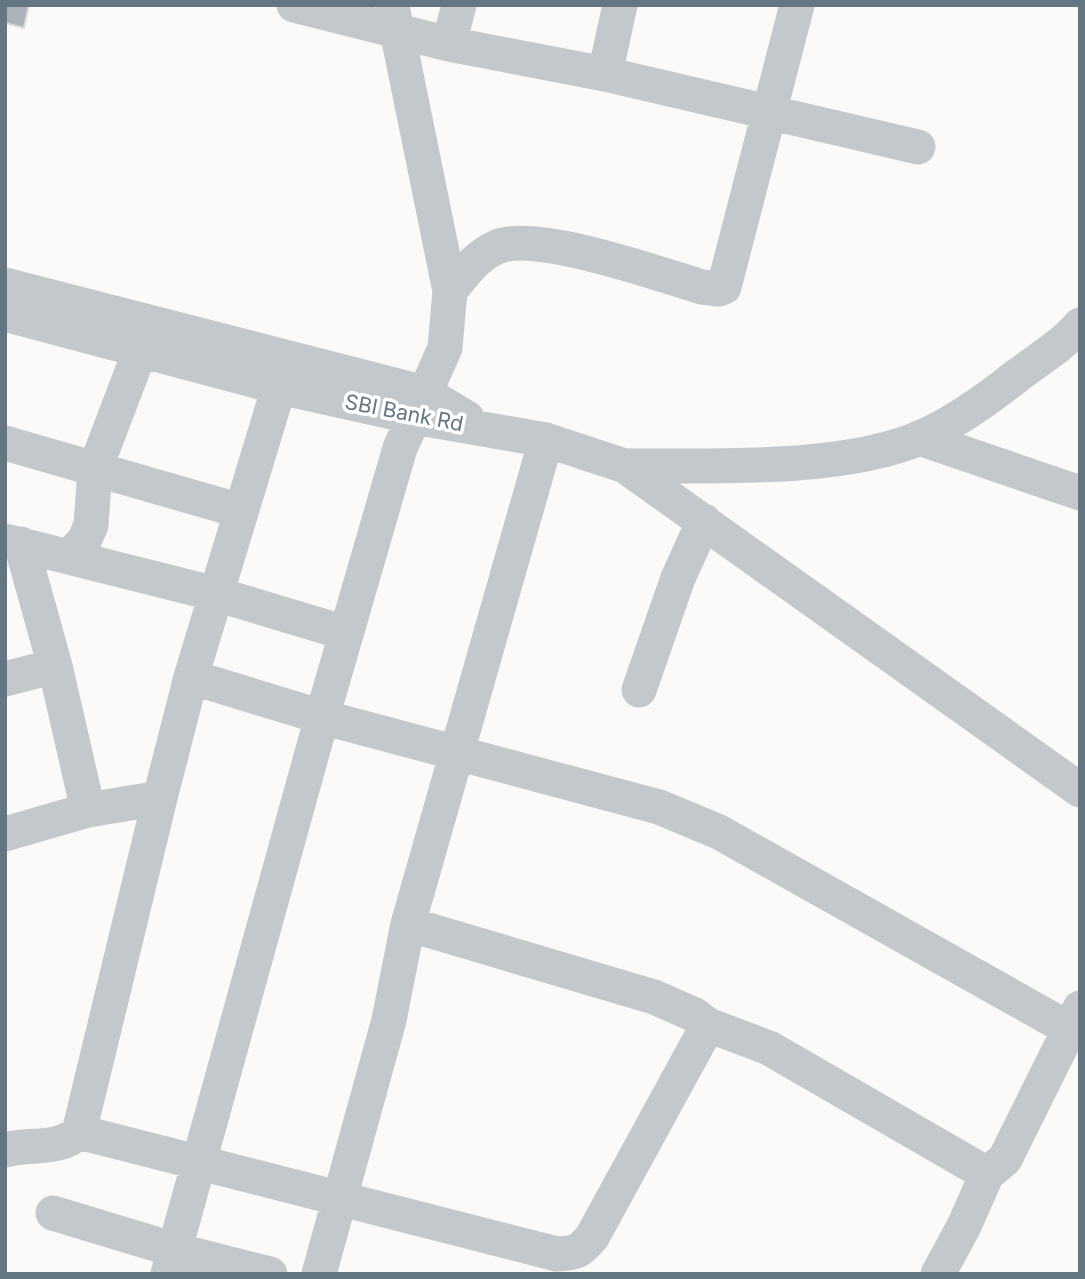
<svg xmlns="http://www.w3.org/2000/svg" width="1085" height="1279" viewBox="0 0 1085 1279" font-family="Inter,sans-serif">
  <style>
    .building { fill: #aab3b9; stroke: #dcdcda; stroke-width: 2 }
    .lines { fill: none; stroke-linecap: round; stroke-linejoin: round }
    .minor { stroke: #c3c8cc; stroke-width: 35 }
    .labels { text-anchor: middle; stroke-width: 7; stroke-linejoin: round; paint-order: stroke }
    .street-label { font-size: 21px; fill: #657683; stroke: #fff }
  </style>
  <rect width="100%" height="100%" fill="#fafaf8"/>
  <path class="building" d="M5,5H29L24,28L5,23Z"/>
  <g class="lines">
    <path class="minor" d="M294,5L449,44L605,74L918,147
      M393,11L450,291L445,348L425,393
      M449,44L459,5
      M605,74L620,5
      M5,285L425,393L467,418
      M450,291C463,275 476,256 497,247C534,230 659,274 702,287L719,289L724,287L797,5
      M5,314L279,387L414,417L546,440L625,466L1080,790
      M919,438L1080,493
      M5,443L241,511
      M625,466C713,465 838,472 920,438C955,423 988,399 1018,375C1038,360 1063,345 1080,325
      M5,541L216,594L346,633
      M21,544L55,666L88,810
      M69,556L84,541L91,525L95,469L140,351
      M191,677L322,717L659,807L719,832L1080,1035
      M5,679L55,666
      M639,690L678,578L704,521
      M5,834L88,810L160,798
      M408,924L654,997L695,1015L708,1025L769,1048L987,1174
      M79,1132L557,1254C577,1253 579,1252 592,1237L708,1025
      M5,1150C31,1143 59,1151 79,1132L160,798L191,677L279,387
      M53,1213L175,1250L270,1274
      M168,1274L322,717L400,448L414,417
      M319,1274L389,1020L408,924L546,440
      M938,1274L964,1226L987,1174L1005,1159L1080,1008"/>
  </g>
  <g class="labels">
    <g class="street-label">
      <text transform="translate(404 413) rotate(11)" y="7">SBI Bank Rd</text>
    </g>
  </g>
  <rect width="1085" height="1279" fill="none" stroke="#657683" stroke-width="14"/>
</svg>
